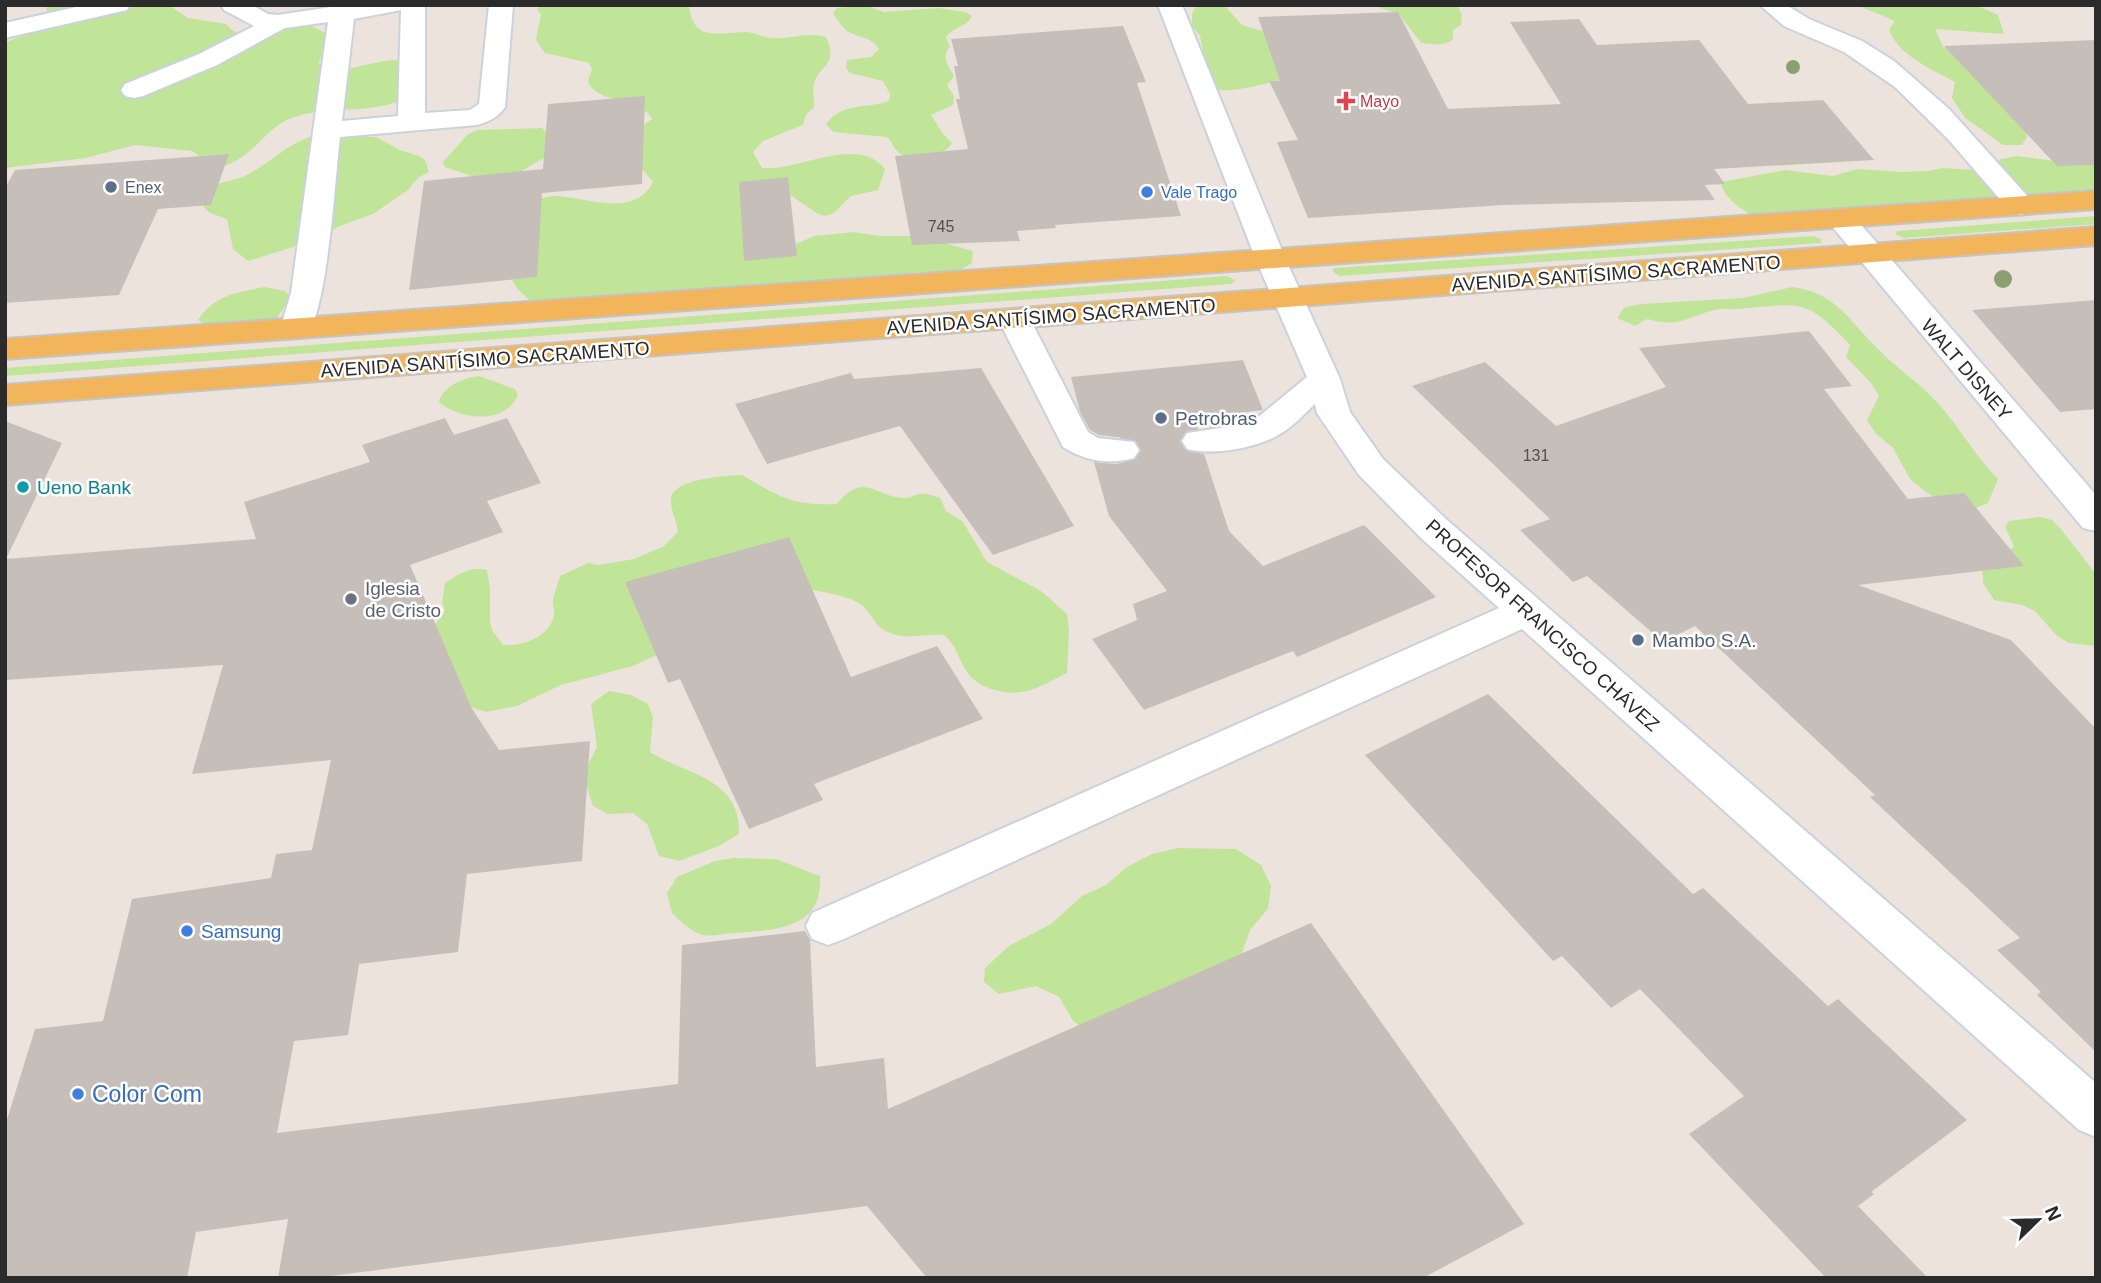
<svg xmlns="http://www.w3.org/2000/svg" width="2101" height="1283" viewBox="0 0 2101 1283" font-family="Helvetica,sans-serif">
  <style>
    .green { fill: #c0e599 }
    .building { fill: #c6bfb9 }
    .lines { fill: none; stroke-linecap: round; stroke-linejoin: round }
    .minor-tunnel { stroke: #c6beb9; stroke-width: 36; stroke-dasharray: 36 18; stroke-linecap: butt }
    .minor-casing { stroke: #cbd2dd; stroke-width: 4 }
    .major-casing { stroke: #c4c4c4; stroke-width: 4 }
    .minor { fill: #fff; fill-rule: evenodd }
    .major { fill: #f3b55c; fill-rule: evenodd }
    .tree { fill: #8aa071 }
    .health-dot { fill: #e0444e; stroke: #fff; stroke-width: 2.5 }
    .service-dot { fill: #5c6f8a; stroke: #fff; stroke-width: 2.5 }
    .shop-dot { fill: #3f7fe0; stroke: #fff; stroke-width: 2.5 }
    .culture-dot { fill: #0f9aa8; stroke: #fff; stroke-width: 2.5 }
    .worship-dot { fill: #6b7280; stroke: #fff; stroke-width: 2.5 }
    .labels { text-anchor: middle; stroke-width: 5; stroke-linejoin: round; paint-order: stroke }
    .far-health-label { font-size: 16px; fill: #be3a42; stroke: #fff; text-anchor: start }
    .far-service-label { font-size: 16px; fill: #4e5e75; stroke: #fff; text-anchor: start }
    .far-shop-label { font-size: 16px; fill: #366cbe; stroke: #fff; text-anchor: start }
    .number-label { font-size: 16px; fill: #52504e }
    .street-label { font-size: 19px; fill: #2b2b2b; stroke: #fff }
    .service-label { font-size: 19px; fill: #4e5e75; stroke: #fff; text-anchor: start }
    .culture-label { font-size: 19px; fill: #0d838f; stroke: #fff; text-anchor: start }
    .worship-label { font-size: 19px; fill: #5b616d; stroke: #fff; text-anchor: start }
    .shop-label { font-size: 19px; fill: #366cbe; stroke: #fff; text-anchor: start }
    .near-shop-label { font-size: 23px; fill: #366cbe; stroke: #fff; text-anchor: start }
  </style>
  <rect width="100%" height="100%" fill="#ede3dd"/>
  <path class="green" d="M46,5H169L188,18L226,24L233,31L241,33L310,25L327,34V49L319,61L320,66C348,76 375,58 403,60L408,97C373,116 329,104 292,118C271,125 260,145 242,157C235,162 226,165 218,169L192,151L135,145L86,158L5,168V43L49,24Z
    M539,5H689C693,42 716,33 744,32C753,31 761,37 771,38C790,40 806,31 826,37C839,66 819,64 814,84C812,91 815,100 814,107L806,115L803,125L763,141L753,152L762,168C798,172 857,134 885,169L878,190L851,196L834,213L826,216L818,214L784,191L789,247L814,236L854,232L879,236H919L973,251L972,263L957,272H918L823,285L530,301L516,287L503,264L529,202C538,199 547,196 556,196C587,197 634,219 653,182L642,169L632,133L652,119C640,96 596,105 588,81L592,69L589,63L545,53L536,40L541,14L537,10Z
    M1196,5H1224L1242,25L1266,32L1290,78C1272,81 1234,94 1217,89C1208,86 1204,77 1199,69L1203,53L1200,36L1192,26V14Z
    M1371,5H1457L1462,15L1461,25L1453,30V39C1444,47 1432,44 1421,43L1399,14Z
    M1856,5H1976L1998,15L2004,34L1935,29L1943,46L1952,54L2017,98L2027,137L2022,145H2003L1965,118L1952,98L1955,82C1933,70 1897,55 1889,29L1895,22L1891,19Z
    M845,7H871L884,12L939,8L965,12L972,16C966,28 953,27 946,37L950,47C941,57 948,66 954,76L947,85L954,96L953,105L931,115L943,134L952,143C943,159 910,165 896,150C892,146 892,141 887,137L833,132L826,124C842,102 866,109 889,101L890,94L883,81L850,73L846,68L847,60L871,57L879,49C870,36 861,39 849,32C842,28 837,19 833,13L837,8Z
    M542,128L548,134L544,158L515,175L491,183L445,167L443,162L468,134L478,130Z
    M330,133L348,137H376L400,150L419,156L425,160L429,172L419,177L408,190L373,214L340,226L306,243L248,261L233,249L227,219L210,213L203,206L212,186C224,181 238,180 249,174C276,159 297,134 330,133Z
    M2017,156L2071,163L2096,156V194L2083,189L2062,199L1760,219C1745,212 1723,199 1721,182L1785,170L1833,176L1857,169L1901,172L1928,171L1943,168L1976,170L1993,166L2001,159Z
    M2096,216V224L1903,238L1895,234L1898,231Z
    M1813,236L1821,239V243L1339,276L1332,271L1335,268Z
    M1227,276L1236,281L1231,284L5,376V368Z
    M264,287L285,291L291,297L275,321L220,333L198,320C215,294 236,293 264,287Z
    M1792,287C1837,293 1847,319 1877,348C1893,365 1913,378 1930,395C1956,420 1972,453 1998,479L1988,503L1973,509L1947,505L1926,492L1910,479L1893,448L1876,434L1867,420L1879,396L1871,383L1846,357L1850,345C1803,294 1800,305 1736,309C1728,310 1721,308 1714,310C1685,318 1679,328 1647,319L1635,326L1617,318L1625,307L1641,304L1743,298Z
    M479,376L515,389L518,395C506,425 459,420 439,402C443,386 463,378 479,376Z
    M742,475C780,497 791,506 837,504C864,471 873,496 903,498C909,499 913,495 919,494C925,492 934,496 940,498L946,511L963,522L987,562L1041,591L1067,614L1069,630L1067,673C1054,679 1040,688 1027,691C1007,696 978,689 967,672C958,659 957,646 944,635C924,633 904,642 884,630C874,624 871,613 862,605C853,597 812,589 799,588L633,666L561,685L517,706L486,712L446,699L427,635L445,611L442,602L445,583C459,574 470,566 487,570L490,589V621L492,630L503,645C523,646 548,638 554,616C555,611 552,604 553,599C555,591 558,584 560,576L588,563L598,565L634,559L664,546L678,532C677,521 670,510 671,499C673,478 726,476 742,475Z
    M2040,517L2052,520L2060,528L2096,574V646L2069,643L2057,636L2035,611L2022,605L1994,600L1983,583L1982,558L2009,551L2014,546L2005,527L2009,521Z
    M609,691L631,695L648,704L653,717L650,752C687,775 741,778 739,834L719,846L679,861L659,856L647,824L633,813L608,814L593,806L583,775L597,747L591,704Z
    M1178,848L1236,849L1261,865L1271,886L1268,909L1250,930L1241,956L1095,1036L1073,1021L1059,997L1036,986L999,994L984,982L985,968L1009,946L1051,924L1082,896L1106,885L1127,867L1152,854Z
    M734,858L776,859L820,876C823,929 777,930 735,933C726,933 712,937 703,935C691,932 680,921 672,913L667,893L677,877L715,861Z"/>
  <path class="building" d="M1398,12L1448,109L1561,104L1510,22L1579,19L1597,45L1699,40L1748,104L1823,100L1874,160L1714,169L1725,184L1705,185L1715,200L1503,205L1308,218L1277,142L1298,140L1269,81H1280L1258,17Z
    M1123,26L1146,82L1137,83L1181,216L1055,225L1056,228L1017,231L1020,241L912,245L895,156L968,149L956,99H960L954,66H958L951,39Z
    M2096,40V165L2057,166L1944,46Z
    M645,96L642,184L542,193L537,277L409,290L424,181L543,169L548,104Z
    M229,154L211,205L158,209L119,295L5,303V188L15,170Z
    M788,177L797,256L744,261L739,182Z
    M2096,300V409L2060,412L1972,310Z
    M1809,331L1852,386L1824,389L1908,499L1964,493L2024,566L1858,585L2011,640L2096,729V1052L2037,995L2041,992L1997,950L2020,938L1870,797L1875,795L1695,626L1663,642L1587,576L1573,582L1520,530L1550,519L1412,386L1485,362L1556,426L1666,387L1639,348Z
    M1243,360L1263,410L1192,419L1195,429L1185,432L1180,440L1187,452L1204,454L1229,531L1263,566L1364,525L1436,597L1297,657L1293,651L1144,710L1092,639L1137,620L1133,604L1167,591L1109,516L1094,462L1115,464L1135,461L1141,449L1134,439L1099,435L1090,430L1080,412L1071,377Z
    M981,368L1074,526L993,555L900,426L767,464L735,404L851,373L854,379Z
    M445,418L454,435L507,418L541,483L487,501L503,532L410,565L471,707L499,750L590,741L582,861L467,874L458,952L359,964L348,1035L294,1041L277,1133L678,1084L682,945L805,931L810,940L816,1067L884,1058L888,1109L1311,923L1524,1224L1423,1278H927L867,1206L316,1278H278L288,1219L196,1232L187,1278H5V1126L35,1029L103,1021L132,899L271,878L276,854L312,850L331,760L192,774L223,665L5,680V421L62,443L6,559L256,539L244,502L370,462L362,445Z
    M789,537L851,677L937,646L983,719L814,784L823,800L749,829L680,679L668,683L625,582Z
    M1488,694L1693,894L1703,888L1828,1006L1838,999L1967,1120L1871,1192L1874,1194L1858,1206L1928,1278H1826L1689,1134L1744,1096L1640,989L1611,1008L1562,956L1553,961L1365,755Z"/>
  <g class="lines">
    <path class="minor-tunnel" d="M1122,450L1199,441"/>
    <g class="minor-casing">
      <path id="minor" d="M85,5H130L127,10L5,38V23Z
        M221,5H252L268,14L278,15L344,5H425V113L470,110L479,104L489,5H513L505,107C499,117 488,122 477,125L340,137C335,180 328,305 307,336L296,338L285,336L280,329L291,293L328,22L285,28L217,65L143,96L134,98L125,96L121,90L125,84L199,54L254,26L224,10ZM401,10L398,116L342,121L354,19Z
        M1158,5H1182L1286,260L1340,379L1350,412L1383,459L1447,520L2096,1083V1137L2079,1130L1522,629L844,939L828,945L812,939L806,926L812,913L1499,608L1421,538L1359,475L1317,413L1315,404C1304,414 1293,427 1280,434C1257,448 1213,456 1187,449L1182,441L1187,433L1240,425L1257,418L1307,377L1256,260Z
        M1760,5H1786L1809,19L1862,41L1894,61L1949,109L2031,200L2035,206L2031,212L2021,215L2011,212L1947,138L1895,87L1844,52L1784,26Z
        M1840,209L1850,212L2096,495V531L2083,528L1830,224L1825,218L1830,212Z
        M1014,310L1025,312L1030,319L1088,432L1098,438L1134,442L1139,450L1134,458C1109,465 1085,461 1063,447L998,319L1003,312Z"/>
    </g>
    <g class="major-casing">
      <path id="major" d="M2096,191V209L5,359V339Z
        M2096,227V245L5,405V385Z"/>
    </g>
    <use href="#minor" class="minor"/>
    <use href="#major" class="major"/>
  </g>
  <g class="tree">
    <circle cx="1793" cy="67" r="7"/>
    <circle cx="2003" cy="279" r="9"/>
  </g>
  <path class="health-dot" d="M1342.5 90.5h7v7h7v7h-7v7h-7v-7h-7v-7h7z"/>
  <g class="service-dot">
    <circle cx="111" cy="187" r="7"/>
    <circle cx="1161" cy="418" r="7"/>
    <circle cx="1638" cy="640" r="7"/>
  </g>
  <g class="shop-dot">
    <circle cx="1147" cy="192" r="7"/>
    <circle cx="187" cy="931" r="7"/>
    <circle cx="78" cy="1094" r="7"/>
  </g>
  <circle class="culture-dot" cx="23" cy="487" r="7"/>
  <circle class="worship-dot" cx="351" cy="599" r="7"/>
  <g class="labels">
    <g class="far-health-label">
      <text x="1360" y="107">Mayo</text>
    </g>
    <g class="far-service-label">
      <text x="125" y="193">Enex</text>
    </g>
    <g class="far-shop-label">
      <text x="1161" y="198">Vale Trago</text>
    </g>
    <g class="number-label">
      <text x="941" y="232">745</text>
      <text x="1536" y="461">131</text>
    </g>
    <g class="street-label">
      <text transform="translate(1616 273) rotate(-4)" y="7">AVENIDA SANTÍSIMO SACRAMENTO</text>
      <text transform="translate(1051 316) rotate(-4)" y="7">AVENIDA SANTÍSIMO SACRAMENTO</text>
      <text transform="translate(485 359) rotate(-4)" y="7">AVENIDA SANTÍSIMO SACRAMENTO</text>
      <text transform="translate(1967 369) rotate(49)" y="7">WALT DISNEY</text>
      <text transform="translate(1543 625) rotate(42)" y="7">PROFESOR FRANCISCO CHÁVEZ</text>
    </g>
    <g class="service-label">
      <text x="1175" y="425">Petrobras</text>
      <text x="1652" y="647">Mambo S.A.</text>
    </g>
    <g class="culture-label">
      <text x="37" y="494">Ueno Bank</text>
    </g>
    <g class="worship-label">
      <text x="365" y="595">Iglesia<tspan x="365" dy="22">de Cristo</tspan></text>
    </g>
    <g class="shop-label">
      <text x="201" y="938">Samsung</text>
    </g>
    <g class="near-shop-label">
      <text x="92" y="1102">Color Com</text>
    </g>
  </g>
  <rect width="2101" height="1283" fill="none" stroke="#2b2b2b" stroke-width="14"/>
  <g transform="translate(2038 1220) rotate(67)" stroke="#ffffff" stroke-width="5" paint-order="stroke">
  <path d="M0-5L12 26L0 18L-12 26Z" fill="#2b2b2b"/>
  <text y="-10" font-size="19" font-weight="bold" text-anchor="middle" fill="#2b2b2b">N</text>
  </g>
</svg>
